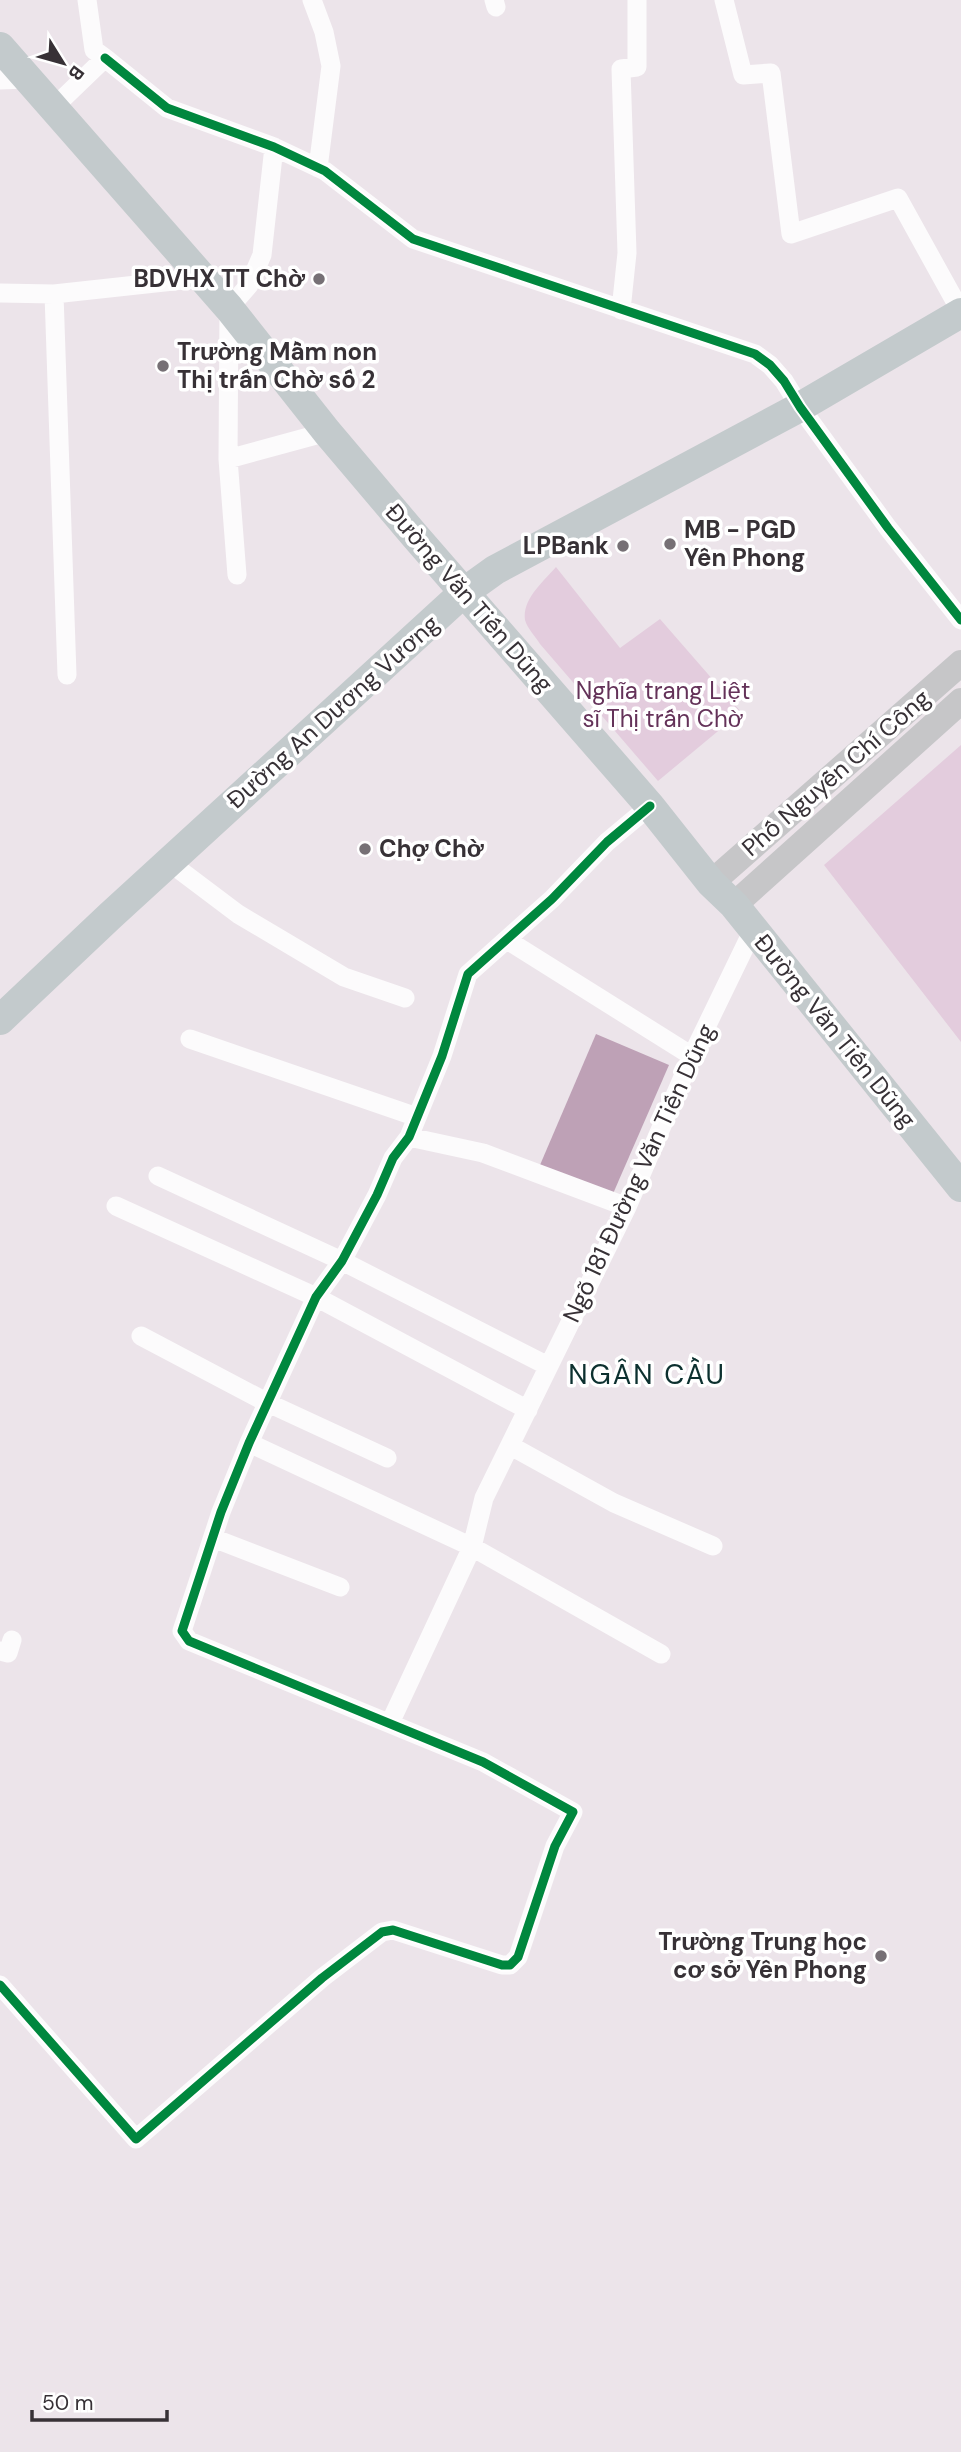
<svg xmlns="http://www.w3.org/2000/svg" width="961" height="2452" viewBox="0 0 961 2452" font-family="'DM Sans',sans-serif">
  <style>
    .green { fill: #e3ccdd }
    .water { fill: #bea1b6 }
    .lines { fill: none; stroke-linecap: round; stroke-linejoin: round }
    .street { stroke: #fcfbfc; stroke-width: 19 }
    .secondary { stroke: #c6c6c8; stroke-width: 26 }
    .primary { stroke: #c3cacc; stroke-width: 30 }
    .cycleway-casing { stroke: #fff; stroke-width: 13 }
    .cycleway { stroke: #00873e; stroke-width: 9 }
    .poi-dot { fill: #767075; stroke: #fff; stroke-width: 2.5 }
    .labels { text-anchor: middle; stroke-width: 7; stroke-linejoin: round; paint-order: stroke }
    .poi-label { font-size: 24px; font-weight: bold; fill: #373136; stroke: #fff; text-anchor: end }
    .street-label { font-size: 24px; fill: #373136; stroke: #fff }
    .park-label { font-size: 24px; fill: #643259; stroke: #fff }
    .quarter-label { font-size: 28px; letter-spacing: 2px; fill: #0c302f; stroke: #fff }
  </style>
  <rect width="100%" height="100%" fill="#ece4ea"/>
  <path class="green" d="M556,567L620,648L660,619L741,712L658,781L540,644C536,637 527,628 525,620C522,599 544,581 556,567Z
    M961,745V1042L824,865Z"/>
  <path class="water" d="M596,1034L669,1065L612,1196L540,1165Z"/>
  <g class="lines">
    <path class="street" d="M312,0L324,32L331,66L318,168
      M494,0L496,7
      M724,0L743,75L771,73L791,234L898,198L961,312
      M105,58L167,108L274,147L325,171L413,239L755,354L770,365L784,381L800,407L888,528L961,620
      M0,80L26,79
      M52,109L105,58L94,50L87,0
      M0,293L54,294L201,278
      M54,294L67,675
      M621,310L627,253L621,69L637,67V0
      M228,459L327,432
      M237,575L228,459L229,308L249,285L262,255L274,147
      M169,862L238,914L344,977L405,998
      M507,940L692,1056
      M190,1039L417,1117
      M409,1137L483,1153L627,1207
      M158,1176L342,1261L548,1366
      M116,1206L316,1297L528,1410
      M141,1336L268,1403L387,1458
      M249,1443L472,1547L661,1654
      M511,1446L614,1503L713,1546
      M213,1538L340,1587
      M0,1651L8,1653L12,1640
      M390,1723L472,1547L484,1498L627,1207L692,1056L753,930
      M0,1985L136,2139L322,1978L382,1932L393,1930L502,1965H510L518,1957L555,1846L573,1812L483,1762L189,1641L182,1631L221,1512L249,1443L316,1297L342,1261L377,1195L393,1158L409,1137L442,1056L468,974L552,899L607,842L650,806"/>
    <path class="secondary" d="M711,883L961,663
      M734,905L961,701"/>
    <path class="primary" d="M0,47L229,308L327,432L415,536L650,806L711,883L734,905L961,1187
      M0,1020L110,916L463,593L495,570L800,407L961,313"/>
    <g class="cycleway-casing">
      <path id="cycleway" d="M105,58L167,108L274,147L325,171L413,239L755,354L770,365L784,381L800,407L888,528L961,620
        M0,1985L136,2139L322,1978L382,1932L393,1930L502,1965H510L518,1957L555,1846L573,1812L483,1762L189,1641L182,1631L221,1512L249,1443L316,1297L342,1261L377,1195L393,1158L409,1137L442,1056L468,974L552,899L607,842L650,806"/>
    </g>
    <use href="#cycleway" class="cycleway"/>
  </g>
  <g class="poi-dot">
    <circle cx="319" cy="279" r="7"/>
    <circle cx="163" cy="366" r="7"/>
    <circle cx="670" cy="544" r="7"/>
    <circle cx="623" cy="546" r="7"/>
    <circle cx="365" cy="849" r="7"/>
    <circle cx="881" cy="1956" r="7"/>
  </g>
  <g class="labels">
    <g class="poi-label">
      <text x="305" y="287">BDVHX TT Chờ</text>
      <text x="177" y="360" text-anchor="start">Trường Mầm non<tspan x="177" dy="28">Thị trấn Chờ số 2</tspan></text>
      <text x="684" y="538" text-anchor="start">MB - PGD<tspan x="684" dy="28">Yên Phong</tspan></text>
      <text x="609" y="554">LPBank</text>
      <text x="379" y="857" text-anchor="start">Chợ Chờ</text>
      <text x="867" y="1950">Trường Trung học<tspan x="867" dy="28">cơ sở Yên Phong</tspan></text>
    </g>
    <g class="street-label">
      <text transform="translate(469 598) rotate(49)" y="8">Đường Văn Tiến Dũng</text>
      <text transform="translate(333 712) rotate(-42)" y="8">Đường An Dương Vương</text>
      <text transform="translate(836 773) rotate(-41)" y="8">Phố Nguyễn Chí Công</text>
      <text transform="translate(835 1031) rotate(51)" y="8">Đường Văn Tiến Dũng</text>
      <text transform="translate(639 1173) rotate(-65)" y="8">Ngõ 181 Đường Văn Tiến Dũng</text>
    </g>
    <g class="park-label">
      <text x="663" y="699">Nghĩa trang Liệt<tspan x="663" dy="28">sĩ Thị trấn Chờ</tspan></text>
    </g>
    <g class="quarter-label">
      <text x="647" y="1384">NGÂN CẦU</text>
    </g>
  </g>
  <g transform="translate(63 63) rotate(127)" stroke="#ffffff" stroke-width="5" paint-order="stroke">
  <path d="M0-5L12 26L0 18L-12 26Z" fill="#373136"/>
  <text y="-10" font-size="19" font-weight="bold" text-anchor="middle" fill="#373136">B</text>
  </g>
  <path d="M32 2410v10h135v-10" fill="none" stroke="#373136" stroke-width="3.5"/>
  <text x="42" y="2410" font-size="21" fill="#373136" stroke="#ffffff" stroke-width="5" paint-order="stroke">50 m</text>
</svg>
